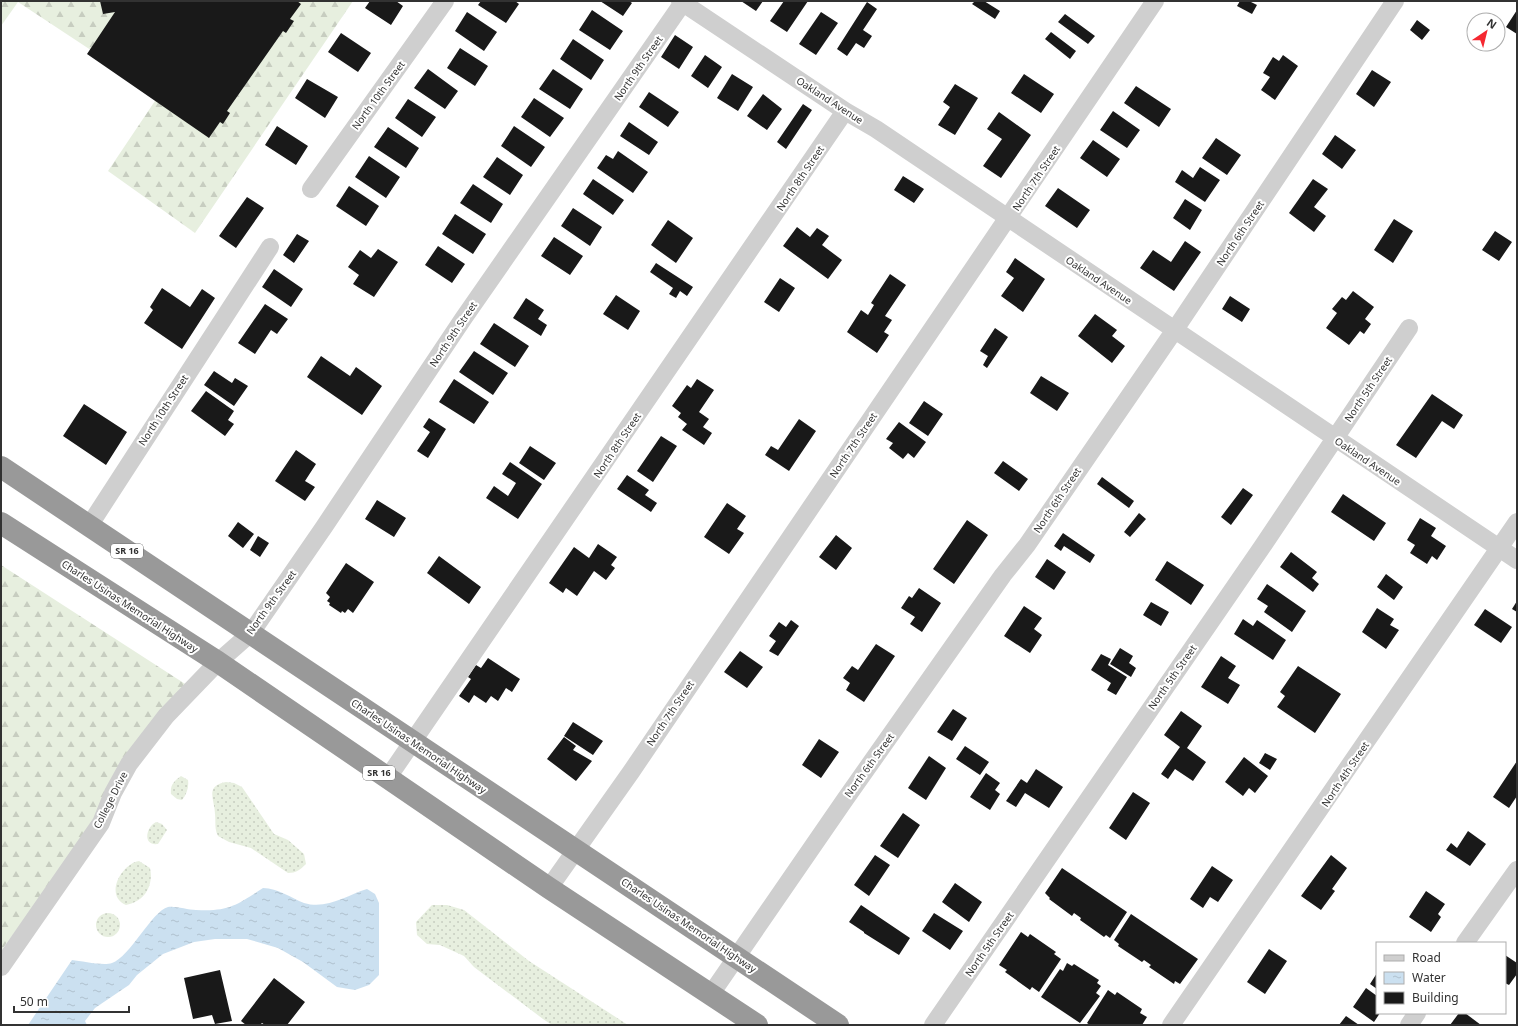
<svg xmlns="http://www.w3.org/2000/svg" width="1518" height="1026" viewBox="0 0 1518 1026" font-family="'Noto Sans',sans-serif">
  <style>
    .grass { fill: url(#grass-dots) }
    .forest { fill: url(#forest-firs) }
    .water { fill: url(#water-ripples) }
    .building { fill: #191919 }
    .lines { fill: none; stroke-linecap: round; stroke-linejoin: round }
    .street { stroke: #cfcfcf; stroke-width: 18 }
    .highway { stroke: #999; stroke-width: 22 }
    .labels { text-anchor: middle; stroke-width: 4; stroke-linejoin: round; paint-order: stroke }
    .shield { fill: #fff; stroke: #707070; stroke-width: 1 }
    .shield-label { font-size: 9px; font-weight: bold; fill: #323232 }
    .street-label { font-size: 10px; fill: #323232; stroke: #fff }
  </style>
  <defs>
    <pattern id="grass-dots" width="8" height="8" patternUnits="userSpaceOnUse"><rect width="8" height="8" fill="#e7efdf"/><path d="M2 2h.1M6 6h.1" fill="none" stroke="#c7cdc0" stroke-width="1.8" stroke-linecap="round"/></pattern>
    <pattern id="forest-firs" width="22" height="20" patternUnits="userSpaceOnUse"><rect width="22" height="20" fill="#e7efdf"/><path d="M5 1l3.5 6h-7zM16 11l3.5 6h-7z" fill="#c7cdc0"/></pattern>
    <pattern id="water-ripples" width="26" height="14" patternUnits="userSpaceOnUse"><rect width="26" height="14" fill="#cbe0f0"/><path d="M2 4q2-2 4 0t4 0M15 11q2-2 4 0t4 0" fill="none" stroke="#afc1ce"/></pattern>
  </defs>
  <rect width="100%" height="100%" fill="#fff"/>
  <path class="grass" d="M181,776L188,780C189,787 187,794 182,800L177,799L171,794C170,785 174,781 181,776Z
    M226,782L234,783L242,787L274,834L288,840L304,854L306,864C300,870 296,873 288,873L251,848L229,842L218,836C214,828 216,822 215,814C215,800 204,786 226,782Z
    M156,822L162,824L167,830L158,844C142,846 146,827 156,822Z
    M139,861L150,868C154,886 144,902 126,905C104,896 121,864 139,861Z
    M432,905H447L464,910L529,961L628,1025H552L543,1019L474,967L464,956L440,945L427,944L417,935L416,922Z
    M96 925a12 12 0 1 1 24 0a12 12 0 1 1-24 0Z"/>
  <path class="forest" d="M1,1H353L195,233L108,171L159,95L18,2L1,26Z
    M1,565L193,689L1,951Z"/>
  <path class="water" d="M263,888C278,888 291,898 304,903C327,910 347,895 367,889L375,894L379,903V975L369,985L355,990L337,987L303,962L278,948L247,939H215L194,942L163,954L137,975L129,985L95,1008L85,1021L87,1025H28L72,960C82,961 103,966 112,963C130,957 152,911 168,907C176,906 188,910 196,910C229,912 237,905 263,888Z"/>
  <path class="building" d="M100,1H297L301,4L290,19L294,21L286,33L283,31L227,111L230,113L223,124L220,122L209,138L87,54L115,12L103,14Z
    M370,1H396L403,6L391,25L365,8Z
    M481,1H515L519,4L506,23L478,5Z
    M600,1H629L632,3L623,16Z
    M741,1H763L756,11Z
    M784,1H808L787,32L770,21Z
    M975,1H984L1000,11L995,19L972,4Z
    M1240,1H1249L1257,5L1252,14L1237,6Z
    M867,2L877,9L863,30L872,36L864,48L856,43L847,56L837,49Z
    M592,10L623,31L610,50L579,30Z
    M1517,10V34L1506,27Z
    M467,12L497,32L484,51L455,31Z
    M821,12L838,23L816,55L799,44Z
    M1065,14L1095,36L1088,44L1058,22Z
    M1417,20L1430,30L1422,40L1410,30Z
    M1051,32L1076,51L1070,59L1045,39Z
    M341,33L371,53L358,72L328,52Z
    M675,35L693,47L679,69L661,57Z
    M573,39L604,60L591,80L560,59Z
    M460,48L488,66L475,86L447,68Z
    M705,55L722,67L708,88L691,76Z
    M1283,55L1298,66L1275,100L1261,90L1270,77L1263,73L1273,57L1279,61Z
    M428,69L458,91L445,109L414,88Z
    M553,69L583,89L570,109L539,89Z
    M1372,70L1391,82L1374,107L1356,94Z
    M732,74L753,87L738,111L717,98Z
    M1024,74L1054,94L1041,113L1011,93Z
    M307,79L338,97L325,118L295,98Z
    M955,84L978,98L955,135L938,125L950,107L943,102Z
    M1136,86L1171,109L1159,127L1124,103Z
    M649,92L679,112L668,127L639,107Z
    M763,94L782,109L767,130L747,116Z
    M534,98L564,118L550,137L521,117Z
    M408,99L436,117L422,137L395,118Z
    M803,104L812,110L786,149L777,142Z
    M1113,111L1140,130L1127,148L1100,130Z
    M999,112L1031,135L1001,178L983,166L1002,139L987,129Z
    M629,122L658,142L649,155L620,136Z
    M277,126L308,146L296,165L265,145Z
    M514,126L545,147L531,167L501,146Z
    M388,127L419,148L406,168L374,147Z
    M1335,135L1356,150L1342,169L1322,154Z
    M1216,138L1241,155L1227,175L1202,158Z
    M1093,140L1120,159L1107,177L1080,158Z
    M618,151L648,172L633,193L597,168L606,155L613,159Z
    M369,156L400,177L386,198L355,177Z
    M497,157L523,175L510,195L483,177Z
    M1200,167L1220,180L1205,202L1175,182L1182,170L1193,178Z
    M903,176L924,189L914,203L894,190Z
    M593,179L624,200L613,215L583,194Z
    M1313,179L1328,189L1314,207L1326,216L1314,232L1289,213Z
    M473,184L503,204L491,223L460,203Z
    M349,186L379,206L366,226L336,206Z
    M1058,188L1090,210L1077,228L1045,206Z
    M247,197L264,208L236,248L219,236Z
    M1185,199L1202,210L1190,230L1173,218Z
    M573,208L602,227L590,246L561,226Z
    M455,214L486,234L473,254L442,234Z
    M1394,219L1413,231L1393,263L1374,250Z
    M668,220L693,238L676,263L651,245Z
    M797,227L810,237L817,228L829,236L822,245L842,260L828,279L783,246Z
    M1495,231L1512,242L1499,261L1482,250Z
    M297,234L309,241L294,263L283,255Z
    M554,237L583,256L570,275L541,256Z
    M1185,241L1201,252L1174,291L1140,268L1153,250L1171,262Z
    M438,246L465,264L452,283L425,265Z
    M378,249L398,262L374,297L353,284L359,275L348,267L360,250L371,258Z
    M1015,258L1045,279L1023,312L1001,296L1014,278L1006,272Z
    M656,263L693,287L687,296L680,291L676,298L669,294L673,288L650,272Z
    M274,269L303,289L291,307L262,287Z
    M890,274L906,285L885,316L892,320L884,332L889,335L877,353L847,332L861,310L868,315L874,305L871,303Z
    M780,278L795,288L779,312L764,302Z
    M162,288L190,307L202,289L215,298L182,349L144,323L153,310L150,307Z
    M1353,291L1374,307L1365,319L1371,324L1364,334L1360,331L1349,345L1326,328L1337,313L1332,309L1342,297L1346,300Z
    M616,295L640,311L628,330L603,314Z
    M1230,296L1250,309L1242,322L1222,309Z
    M526,298L544,310L538,319L547,325L541,336L513,318Z
    M265,304L288,319L277,334L271,330L255,354L238,343Z
    M1095,314L1117,330L1112,336L1125,346L1112,363L1078,336Z
    M494,323L529,346L515,367L480,344Z
    M995,328L1008,337L987,368L983,365L988,356L980,351Z
    M474,351L508,373L493,395L459,372Z
    M321,356L350,376L356,367L382,386L362,415L307,377Z
    M214,371L232,383L235,378L248,386L234,406L204,385Z
    M1041,376L1069,393L1057,411L1030,393Z
    M454,379L489,402L474,424L439,402Z
    M697,379L714,390L699,412L709,419L703,427L712,433L704,445L682,430L687,424L678,417L681,413L672,406L687,385L691,388Z
    M206,391L234,411L228,420L234,424L225,436L191,411Z
    M1432,394L1463,415L1454,429L1442,421L1416,458L1396,445Z
    M924,401L943,414L928,436L909,423Z
    M84,404L127,432L106,465L63,436Z
    M429,418L446,429L428,458L417,451L430,432L423,427Z
    M799,419L816,431L789,471L765,455L771,446L778,450Z
    M899,422L926,442L914,458L908,453L903,459L889,448L893,443L886,439Z
    M661,436L677,446L653,482L637,471Z
    M530,446L556,463L544,480L519,463Z
    M296,450L316,464L305,481L315,487L305,501L275,481Z
    M1003,461L1028,479L1019,491L994,473Z
    M510,462L542,484L518,519L486,498L494,486L508,496L516,483L502,474Z
    M627,475L649,490L645,495L657,503L651,512L617,489Z
    M1102,477L1134,501L1129,508L1097,484Z
    M1243,488L1253,495L1231,525L1221,517Z
    M1343,494L1386,523L1374,541L1331,512Z
    M377,500L406,518L394,537L365,519Z
    M727,503L746,516L737,529L744,533L729,554L704,537Z
    M1139,513L1146,519L1130,537L1124,532Z
    M1420,518L1436,528L1431,536L1446,546L1437,560L1432,556L1427,564L1410,553L1415,545L1407,540Z
    M967,520L988,535L954,584L933,569Z
    M238,522L254,534L243,548L228,536Z
    M1063,533L1095,555L1090,563L1064,546L1061,551L1054,546Z
    M836,535L852,548L836,570L819,557Z
    M258,536L269,543L260,557L250,550Z
    M598,544L617,557L611,565L615,568L606,580L594,571L577,596L566,588L563,593L549,583L574,547L589,558Z
    M1291,552L1317,572L1312,578L1319,584L1313,592L1280,567Z
    M439,556L481,587L469,604L427,573Z
    M1047,559L1066,572L1054,590L1035,577Z
    M1167,561L1204,585L1191,605L1155,580Z
    M346,563L374,582L353,613L348,609L345,613L342,611L341,613L329,605L330,603L327,601L330,597L326,593Z
    M1386,574L1403,587L1394,600L1377,587Z
    M1267,584L1306,611L1292,632L1264,612L1268,606L1257,599Z
    M919,588L941,603L922,632L910,624L915,617L901,608L909,596L912,598Z
    M1517,601V612L1512,609Z
    M1151,602L1169,612L1161,626L1143,615Z
    M1024,606L1042,618L1034,629L1042,635L1030,653L1004,636Z
    M1377,608L1394,619L1390,625L1399,630L1386,649L1362,632Z
    M1485,609L1512,627L1501,643L1474,625Z
    M1243,619L1253,626L1257,620L1286,640L1273,660L1234,634Z
    M791,620L799,626L778,656L769,651L776,641L769,636L779,622L786,627Z
    M876,644L895,656L864,702L846,690L850,683L843,678L852,666L858,670Z
    M1120,648L1133,656L1129,663L1136,668L1131,677L1110,664Z
    M740,651L763,667L747,688L724,672Z
    M1101,654L1111,659L1108,665L1127,677L1116,695L1107,690L1111,683L1091,670Z
    M1221,656L1236,666L1228,678L1240,685L1228,704L1201,687Z
    M488,658L520,679L512,692L506,688L498,701L491,696L486,703L474,695L469,703L459,696L471,679L468,677L476,665L481,668Z
    M1298,666L1341,694L1315,733L1277,707L1285,696L1280,692Z
    M953,709L967,718L952,741L937,732Z
    M1181,711L1202,726L1187,748L1206,762L1193,781L1175,769L1168,779L1161,774L1180,747L1164,735Z
    M573,722L603,741L593,755L564,736Z
    M564,737L576,746L573,750L592,761L576,781L547,759Z
    M819,739L839,752L821,778L802,765Z
    M965,746L989,762L980,775L956,759Z
    M1265,753L1277,759L1270,770L1259,763Z
    M929,756L946,768L926,800L908,788Z
    M1244,757L1268,776L1255,793L1249,788L1243,796L1225,782Z
    M1517,761V796L1509,808L1493,797Z
    M1036,769L1063,787L1049,808L1025,793L1016,807L1006,801L1021,779L1027,783Z
    M986,773L1000,783L995,790L1000,794L990,810L970,797Z
    M1133,792L1150,803L1126,840L1109,828Z
    M903,813L920,825L898,858L880,846Z
    M1468,831L1486,844L1470,866L1446,850L1451,843L1457,848Z
    M875,855L890,865L869,896L854,885Z
    M1331,855L1347,868L1332,889L1335,891L1321,910L1301,896Z
    M1212,866L1233,880L1218,902L1210,897L1203,908L1190,899Z
    M1062,868L1127,912L1110,938L1106,935L1104,937L1080,920L1081,918L1074,913L1072,916L1049,899L1050,898L1045,893Z
    M955,883L982,902L969,922L942,902Z
    M1426,891L1445,904L1438,914L1441,917L1431,932L1409,917Z
    M861,905L910,938L899,955L864,933V932L849,922Z
    M934,913L963,931L950,950L922,931Z
    M1131,914L1198,959L1180,984L1175,981L1174,984L1149,967L1151,965L1144,960L1142,962L1118,946L1119,944L1114,940Z
    M1021,932L1028,937L1030,934L1056,952L1054,954L1061,959L1039,992L1032,987L1030,990L1005,972L1007,970L999,965Z
    M1269,949L1287,961L1265,994L1247,982Z
    M1505,955L1517,963V974L1509,985L1505,983Z
    M1067,963L1072,966L1074,964L1099,980L1097,983L1101,986L1096,993L1100,996L1080,1023L1041,997L1060,969L1063,971Z
    M220,970L232,1021L215,1024L212,1015L193,1019L184,978Z
    M1377,973V989L1370,984Z
    M274,978L305,1002L287,1025H265L262,1023L260,1025H246L241,1021Z
    M1366,988L1377,996V1013H1380L1374,1022L1353,1007Z
    M1108,990L1115,995L1117,992L1142,1009L1140,1013L1147,1017L1142,1025H1090L1087,1023Z
    M1459,1013H1465L1481,1025H1450Z
    M1346,1016L1359,1025H1339Z"/>
  <g class="lines">
    <path class="street" d="M680,1L845,111L876,129L1517,560
      M311,189L445,1
      M89,526L270,247
      M387,779L845,111
      M549,888L631,772L1155,1
      M1465,943L1517,870
      M1,967L101,823L113,793L129,764L166,716L218,662L251,633L324,527L463,319L684,1
      M711,994L844,801L1003,575L1027,545L1174,331L1395,1
      M933,1025L1262,547L1409,328
      M1171,1025L1517,522
      M1409,1025L1417,1013"/>
    <path class="highway" d="M1,467L838,1025
      M1,523L218,662L549,888L757,1025"/>
  </g>
  <g class="labels">
    <g class="shield">
      <rect x="111" y="544" width="32" height="14" rx="3"/>
      <rect x="363" y="766" width="32" height="14" rx="3"/>
    </g>
    <g class="shield-label">
      <text x="127" y="554">SR 16</text>
      <text x="379" y="776">SR 16</text>
    </g>
    <g class="street-label">
      <text transform="translate(638 68) rotate(-55)" y="4">North 9th Street</text>
      <text transform="translate(378 95) rotate(-54)" y="4">North 10th Street</text>
      <text transform="translate(830 100) rotate(33)" y="4">Oakland Avenue</text>
      <text transform="translate(800 178) rotate(-56)" y="4">North 8th Street</text>
      <text transform="translate(1036 178) rotate(-56)" y="4">North 7th Street</text>
      <text transform="translate(1240 233) rotate(-56)" y="4">North 6th Street</text>
      <text transform="translate(1099 280) rotate(34)" y="4">Oakland Avenue</text>
      <text transform="translate(453 334) rotate(-56)" y="4">North 9th Street</text>
      <text transform="translate(1368 389) rotate(-56)" y="4">North 5th Street</text>
      <text transform="translate(163 410) rotate(-57)" y="4">North 10th Street</text>
      <text transform="translate(617 445) rotate(-56)" y="4">North 8th Street</text>
      <text transform="translate(853 445) rotate(-56)" y="4">North 7th Street</text>
      <text transform="translate(1368 461) rotate(34)" y="4">Oakland Avenue</text>
      <text transform="translate(1057 500) rotate(-56)" y="4">North 6th Street</text>
      <text transform="translate(271 602) rotate(-54)" y="4">North 9th Street</text>
      <text transform="translate(130 606) rotate(33)" y="4">Charles Usinas Memorial Highway</text>
      <text transform="translate(1172 677) rotate(-55)" y="4">North 5th Street</text>
      <text transform="translate(670 713) rotate(-56)" y="4">North 7th Street</text>
      <text transform="translate(419 746) rotate(34)" y="4">Charles Usinas Memorial Highway</text>
      <text transform="translate(869 765) rotate(-54)" y="4">North 6th Street</text>
      <text transform="translate(1345 774) rotate(-56)" y="4">North 4th Street</text>
      <text transform="translate(110 800) rotate(-63)" y="4">College Drive</text>
      <text transform="translate(689 925) rotate(34)" y="4">Charles Usinas Memorial Highway</text>
      <text transform="translate(989 944) rotate(-55)" y="4">North 5th Street</text>
    </g>
  </g>
  <rect width="1518" height="1026" fill="none" stroke="#323232" stroke-width="4"/>
  <rect x="1376" y="942" width="130" height="72" fill="#ffffff" stroke="#adadad"/>
  <rect x="1384" y="955" width="20" height="6" fill="#cfcfcf" stroke="#adadad"/>
  <text x="1412" y="962" font-size="12" fill="#323232">Road</text>
  <rect x="1384" y="972" width="20" height="12" fill="url(#water-ripples)" stroke="#adadad"/>
  <text x="1412" y="982" font-size="12" fill="#323232">Water</text>
  <rect x="1384" y="992" width="20" height="12" fill="#191919" stroke="#adadad"/>
  <text x="1412" y="1002" font-size="12" fill="#323232">Building</text>
  <g transform="translate(1486 32) rotate(35)"><circle r="19" fill="#ffffff" stroke="#adadad"/>
  <path d="M0-3L7 15L0 10L-7 15Z" fill="#f52831"/>
  <text y="-6" font-size="11" font-weight="bold" text-anchor="middle" fill="#323232">N</text>
  </g>
  <path d="M14 1006v6h115v-6" fill="none" stroke="#323232" stroke-width="2"/>
  <text x="20" y="1006" font-size="12" fill="#323232" stroke="#ffffff" stroke-width="3" paint-order="stroke">50 m</text>
</svg>
